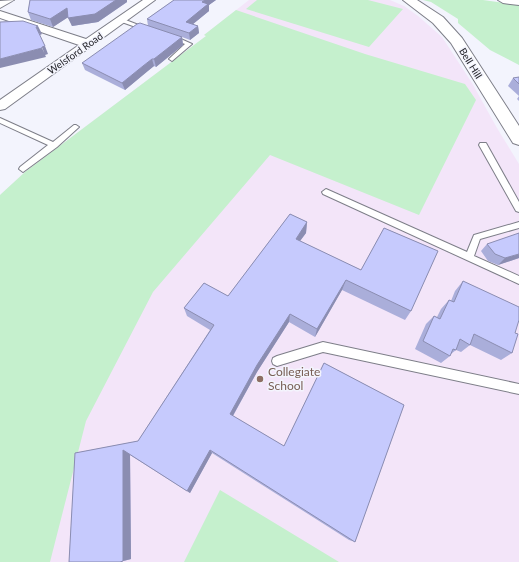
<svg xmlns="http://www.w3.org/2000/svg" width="519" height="562" viewBox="0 0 519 562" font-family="Lato,sans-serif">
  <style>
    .education { fill: #f3e5f9 }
    .green { fill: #c5f0cd }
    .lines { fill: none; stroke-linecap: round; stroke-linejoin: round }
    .service-casing { stroke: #7d7e88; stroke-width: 2 }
    .minor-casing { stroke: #7d7e88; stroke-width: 2 }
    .secondary-casing { stroke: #7d7e88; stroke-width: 2 }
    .service { fill: #fff; fill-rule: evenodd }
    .minor { fill: #fff; fill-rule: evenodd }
    .secondary { fill: #fff; fill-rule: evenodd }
    .wall { fill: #aaaeda }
    .shaded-wall { fill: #8b8db1 }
    .building { fill: #c6cafd; stroke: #8b8db1 }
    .education-dot { fill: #8d6e63; stroke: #f3f4fd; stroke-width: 1.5 }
    .labels { text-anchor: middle; stroke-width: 3; stroke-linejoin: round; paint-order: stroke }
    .far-street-label { font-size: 10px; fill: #242429; stroke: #f3f4fd }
    .education-label { font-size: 12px; fill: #785e54; stroke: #f3f4fd; text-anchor: start }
  </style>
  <rect width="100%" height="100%" fill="#f3f4fd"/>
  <path class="education" d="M249,0H390L404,6L418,16L442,37L472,83L497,128L519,164V562H0V195L25,172L206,36L204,35Z"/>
  <path class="green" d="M257,0H368L403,9L369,47L246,9Z
    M423,0H483L519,5V65L490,50L458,23V19L431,2Z
    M236,10L365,54L465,84L476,100L419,215L270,155L153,292L86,421L50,562H0V195L25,172L206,36L204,35Z
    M220,490L339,562H184Z"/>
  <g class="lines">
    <g class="service-casing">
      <path id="service" d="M119,19H123L149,29L144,30L119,21Z
        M170,36H174L192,44L172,61L169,59L170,58L185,44L170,38Z
        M0,118L53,142L74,125H76L79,127L57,147L23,172L19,169L20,167L48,145L0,123Z
        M480,143H486L519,202V212L516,211L479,145Z
        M326,189L467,252L474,235L519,222V228L480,239L474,256L519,276V284L323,194L322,192Z
        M323,342L519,384V394L323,352L277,366L273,364L272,361L273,358L277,356Z"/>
    </g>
    <g class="minor-casing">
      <path id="minor" d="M14,0L0,8V1Z
        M143,0H155L5,109L0,110V100L79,45L0,18V11L86,39Z
        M498,0H519V5L503,3Z"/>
    </g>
    <g class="secondary-casing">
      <path id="secondary" d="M403,0H417L443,17L462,38L519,126V145L513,143L451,43L433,23Z"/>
    </g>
    <use href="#service" class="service"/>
    <use href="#minor" class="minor"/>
    <use href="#secondary" class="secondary"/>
  </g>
  <path class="wall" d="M30,0H127V2L98,22L72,26L68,17L53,27L31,20L28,12Z
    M174,0H216L209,5V11L193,24L198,26L199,33L190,40L182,37L183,45L156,67L154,66L145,73L125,90L85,70L82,63L148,26L147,19Z
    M519,77V101L517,99L519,96L508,86L513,78Z
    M290,214L307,222L306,233L300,241L361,270L384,228L438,251L411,311L405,320L342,290L315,337L289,322L257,372L233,416L284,446L324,363L404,405L355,542L349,540L212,453L190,493L187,491L130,455L131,559L120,562H69L75,453L138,441L210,330L187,316L184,308L204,283L228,296Z
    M487,244L519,258L498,265L488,261L481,251Z
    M463,281L515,333L512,353L501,360L470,345L461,352L456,350L451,354L450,356L441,363L415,349L426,324L434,316L437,317L441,309L449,300L451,301L455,291Z"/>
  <path class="shaded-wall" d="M116,0H127V2L98,22L72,26L68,18Z
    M205,0H216L209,5V11L187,29L186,22L202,2Z
    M67,8L70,16L53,27L50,19Z
    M38,26L42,34L40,35L36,27Z
    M198,26L199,33L190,40L189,33Z
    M182,37L183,45L156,67L154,59Z
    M45,46L48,54L45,55L42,47Z
    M42,48L46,57L0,68V59Z
    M152,59L154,66L125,90L122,83Z
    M307,222L306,233L294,249L296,239Z
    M519,254V258L498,265L505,258Z
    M346,280L342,290L315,337L317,329Z
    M290,314L289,322L257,372L231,419L230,414L257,365Z
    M123,450L130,453L131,559L123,561Z
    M210,450L212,453L190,493L187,491Z"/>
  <path class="building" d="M30,0H116L95,14L68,18L67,8L50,19L28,12Z
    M174,0H205L202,2L208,4L186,22L198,26L189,33L147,19Z
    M23,21L38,26L36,27L45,46L42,47V48L0,59V22Z
    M140,23L182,37L154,59H152L143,66L122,83L82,63L137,24Z
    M519,77V84L513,78Z
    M290,214L307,222L296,239L361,270L384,228L438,251L411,311L346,280L317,329L290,314L257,365L230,414L284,446L324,363L404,405L355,542L210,450L187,491L123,450V561L120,562H69L75,453L138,441L214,325L184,308L204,283L228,296Z
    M519,233V254L505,258L495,254L487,244Z
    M463,281L519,307V320L515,333L518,334L512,353L474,334L470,345L460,339L456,350L453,349L450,356L423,341L434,316L440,319L449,300L454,302Z"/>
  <circle class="education-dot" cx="260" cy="379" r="4"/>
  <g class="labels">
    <g class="far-street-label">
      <text transform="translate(75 53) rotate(-35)" y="4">Welsford Road</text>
      <text transform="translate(471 63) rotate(58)" y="4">Bell Hill</text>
    </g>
    <g class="education-label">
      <text x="268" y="376">Collegiate<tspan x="268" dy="14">School</tspan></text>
    </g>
  </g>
</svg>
